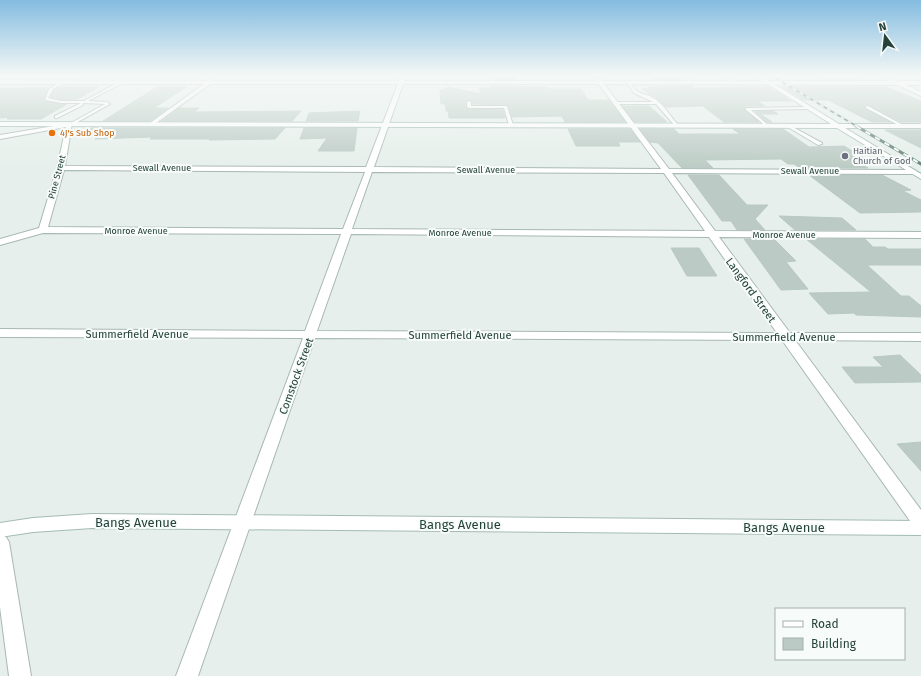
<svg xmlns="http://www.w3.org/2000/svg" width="921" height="676" viewBox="0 0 921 676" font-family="'Fira Sans',sans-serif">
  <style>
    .building { fill: #bbcac4; stroke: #b8c9c2 }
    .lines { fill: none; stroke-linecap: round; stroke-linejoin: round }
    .lane-casing { stroke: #a8b8b2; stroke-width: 2 }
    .street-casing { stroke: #a8b8b2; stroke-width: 2 }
    .secondary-casing { stroke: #a4bbb3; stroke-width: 2 }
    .lane { fill: #fff; fill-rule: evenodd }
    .street { fill: #fff; fill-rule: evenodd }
    .secondary { fill: #fff; fill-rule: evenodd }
    .rail-far1-casing { stroke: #5f7d75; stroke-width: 2 }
    .rail-casing { stroke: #5f7d75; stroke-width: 3 }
    .rail-far1 { stroke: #f7fbf9; stroke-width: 1.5; stroke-dasharray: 4; stroke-linecap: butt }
    .rail { stroke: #f7fbf9; stroke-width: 2; stroke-dasharray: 5.5; stroke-linecap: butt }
    .food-dot { fill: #e8710a; stroke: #f7fbf9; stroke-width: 1.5 }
    .worship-dot { fill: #6b7280; stroke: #f7fbf9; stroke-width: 1.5 }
    .labels { text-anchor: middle; stroke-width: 4; stroke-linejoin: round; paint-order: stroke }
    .far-food-label { font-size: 9px; fill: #c56008; stroke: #f7fbf9; text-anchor: start }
    .far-worship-label { font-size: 9px; fill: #5b616d; stroke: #f7fbf9; text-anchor: start }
    .far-street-label { font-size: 9px; fill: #24423a; stroke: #f7fbf9 }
    .street-label { font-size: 11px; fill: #24423a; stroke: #f7fbf9 }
    .near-street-label { font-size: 13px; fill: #24423a; stroke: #f7fbf9 }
  </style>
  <rect width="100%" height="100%" fill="#e6efeb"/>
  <path class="building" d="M490,76H516V80H491Z
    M649,76H678L682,80H653Z
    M491,86L547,87L549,89H581L588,100H609L625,122H565L562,116L512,117L508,105L472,104V102L470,100L466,102V108L503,110L505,118H449L448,111H446L445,104H441L440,90L449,87L481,94L479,88H491Z
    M660,86H691L694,88L770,87L791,101H757L765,106H747L744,108L759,122H724L703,106L666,107L656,98L642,89H650L648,87H662Z
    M59,87H98L76,100H61L50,97L54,90Z
    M157,87H186L154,108H168L150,121H103Z
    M782,87H886L921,101V122H902L866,104L864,106L865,109L890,122H872L828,100H804Z
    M0,88H49L44,101L67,104L41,119H7L11,117L0,118Z
    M622,106H649L667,122H635Z
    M179,108H199L194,112L301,111L292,121H162Z
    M360,111L358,121H306L309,113Z
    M755,111H773L778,114H760L772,122H767Z
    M92,128H285L275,139L209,140L210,139H150L152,137L95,139L109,130L83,133Z
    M304,128H357L354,151H318L327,138L300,139Z
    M568,129H630L640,142H618L620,146H576Z
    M640,129H674L679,134H740L733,129H783L809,147L844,146L872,163H859L868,168H800L794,164H788L781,159L705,160L713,168H682L658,143L650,142Z
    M885,130H921V148Z
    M688,175H719L747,205H768L755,219L765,230H737L731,221H722Z
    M809,175H882L911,190L903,191L921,200V212L860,213Z
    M779,216L842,218L856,230H795Z
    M744,239H774L796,261L786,262L808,289L781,290Z
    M806,239H865L873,247H885L888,249H921V265H867L901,296H909L921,306V317L856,315L854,313L828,314L809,293L871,292Z
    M671,248H699L717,276H687Z
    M900,355L921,375V382L855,383L842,367H883L873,357Z
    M921,442V471L897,444Z"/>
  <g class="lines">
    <g class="lane-casing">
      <path id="lane" d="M682,76H685L693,83L690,84Z
        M725,76H729L738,83L735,84Z
        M823,76H860L862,78H824Z
        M62,81L65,82L53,89L48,98L61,101H84L121,81L124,82L88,101L107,102L110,104L72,125L71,123L105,104L83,103V105L57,118H55V116L81,103H61L45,100L49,89Z
        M627,82H629C640,98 643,91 655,99C664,105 671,117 678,125V127H676L656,104H613L614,102H653L634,93Z
        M469,101L471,102V106H507L513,125L511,126L509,125L504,108H469L467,107V102Z
        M866,106H868L905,126L902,127L866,108Z
        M808,107L809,109L751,110L768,125L769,126L767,127L745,109L747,108Z
        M789,125L822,143V144L818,145L788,127L787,126Z"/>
    </g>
    <g class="street-casing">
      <path id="street" d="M400,76H405L404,81H597L595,78L597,77L602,81H921V85L604,84L669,169L915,170L916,172L912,174L672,173L715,231L921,232V238L719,237L790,333H921V341L795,340L921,510V530L915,528L782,340L315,338L198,676H176L303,338L0,337V329L305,331L341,234L43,233L0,245V239L39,228L57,168L66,127L0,139V135L72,123L65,166L366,167L398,84H210L152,126L149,124L150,123L204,84H0V80L208,81L211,79L213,81H399ZM403,84H599L661,169L374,167ZM64,170L365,172L343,229L48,227ZM372,172L664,173L705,231L352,229ZM351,234L709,237L777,333L317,331Z
        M0,534L6,537L9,542L31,676H9L0,607Z"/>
    </g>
    <g class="secondary-casing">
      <path id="secondary" d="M755,76H761L839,124H921V128H845L921,174V179L837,128L0,126V122L831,124Z
        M879,76H886L921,92V96Z
        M92,514L921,521V535L92,528L33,532L0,537V523L33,518Z"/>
    </g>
    <use href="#lane" class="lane"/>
    <use href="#street" class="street"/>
    <use href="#secondary" class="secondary"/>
    <g class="rail-far1-casing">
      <path id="rail-far1" d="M772,76L858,127"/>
    </g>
    <g class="rail-casing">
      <path id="rail" d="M856,126L921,164"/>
    </g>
    <use href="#rail-far1" class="rail-far1"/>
    <use href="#rail" class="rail"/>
  </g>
  <linearGradient id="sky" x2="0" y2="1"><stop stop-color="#84bce0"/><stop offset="0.44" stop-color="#f4f8f6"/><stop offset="1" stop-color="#f4f8f6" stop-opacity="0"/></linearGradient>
  <rect width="921" height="171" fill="url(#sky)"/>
  <circle class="food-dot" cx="52" cy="133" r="4"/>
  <circle class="worship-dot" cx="845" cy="156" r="4"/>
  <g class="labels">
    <g class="far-food-label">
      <text x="60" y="136">4J's Sub Shop</text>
    </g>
    <g class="far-worship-label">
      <text x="853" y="154">Haitian<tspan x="853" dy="10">Church of God</tspan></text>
    </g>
    <g class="far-street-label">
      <text x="162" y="171">Sewall Avenue</text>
      <text x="486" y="173">Sewall Avenue</text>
      <text x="810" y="174">Sewall Avenue</text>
      <text transform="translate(57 177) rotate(-75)" y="3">Pine Street</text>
      <text x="136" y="234">Monroe Avenue</text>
      <text x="460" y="236">Monroe Avenue</text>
      <text x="784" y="238">Monroe Avenue</text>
    </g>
    <g class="street-label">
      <text transform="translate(751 290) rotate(54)" y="4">Langford Street</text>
      <text x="137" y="338">Summerfield Avenue</text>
      <text x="460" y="339">Summerfield Avenue</text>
      <text x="784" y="341">Summerfield Avenue</text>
      <text transform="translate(296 376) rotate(-70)" y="4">Comstock Street</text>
    </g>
    <g class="near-street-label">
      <text x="136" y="527">Bangs Avenue</text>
      <text x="460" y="529">Bangs Avenue</text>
      <text x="784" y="532">Bangs Avenue</text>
    </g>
  </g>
  <rect x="775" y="608" width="130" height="52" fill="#f7fbf9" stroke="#a3b1ad"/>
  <rect x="783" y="621" width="20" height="6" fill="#ffffff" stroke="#a3b1ad"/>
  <text x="811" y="628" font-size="12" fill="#24423a">Road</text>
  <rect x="783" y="638" width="20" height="12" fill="#bbcac4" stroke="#a3b1ad"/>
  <text x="811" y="648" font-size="12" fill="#24423a">Building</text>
  <g transform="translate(885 36) rotate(345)" stroke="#f7fbf9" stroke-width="3" paint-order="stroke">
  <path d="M0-3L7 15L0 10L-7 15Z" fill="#24423a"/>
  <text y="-6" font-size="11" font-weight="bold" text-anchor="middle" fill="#24423a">N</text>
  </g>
</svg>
